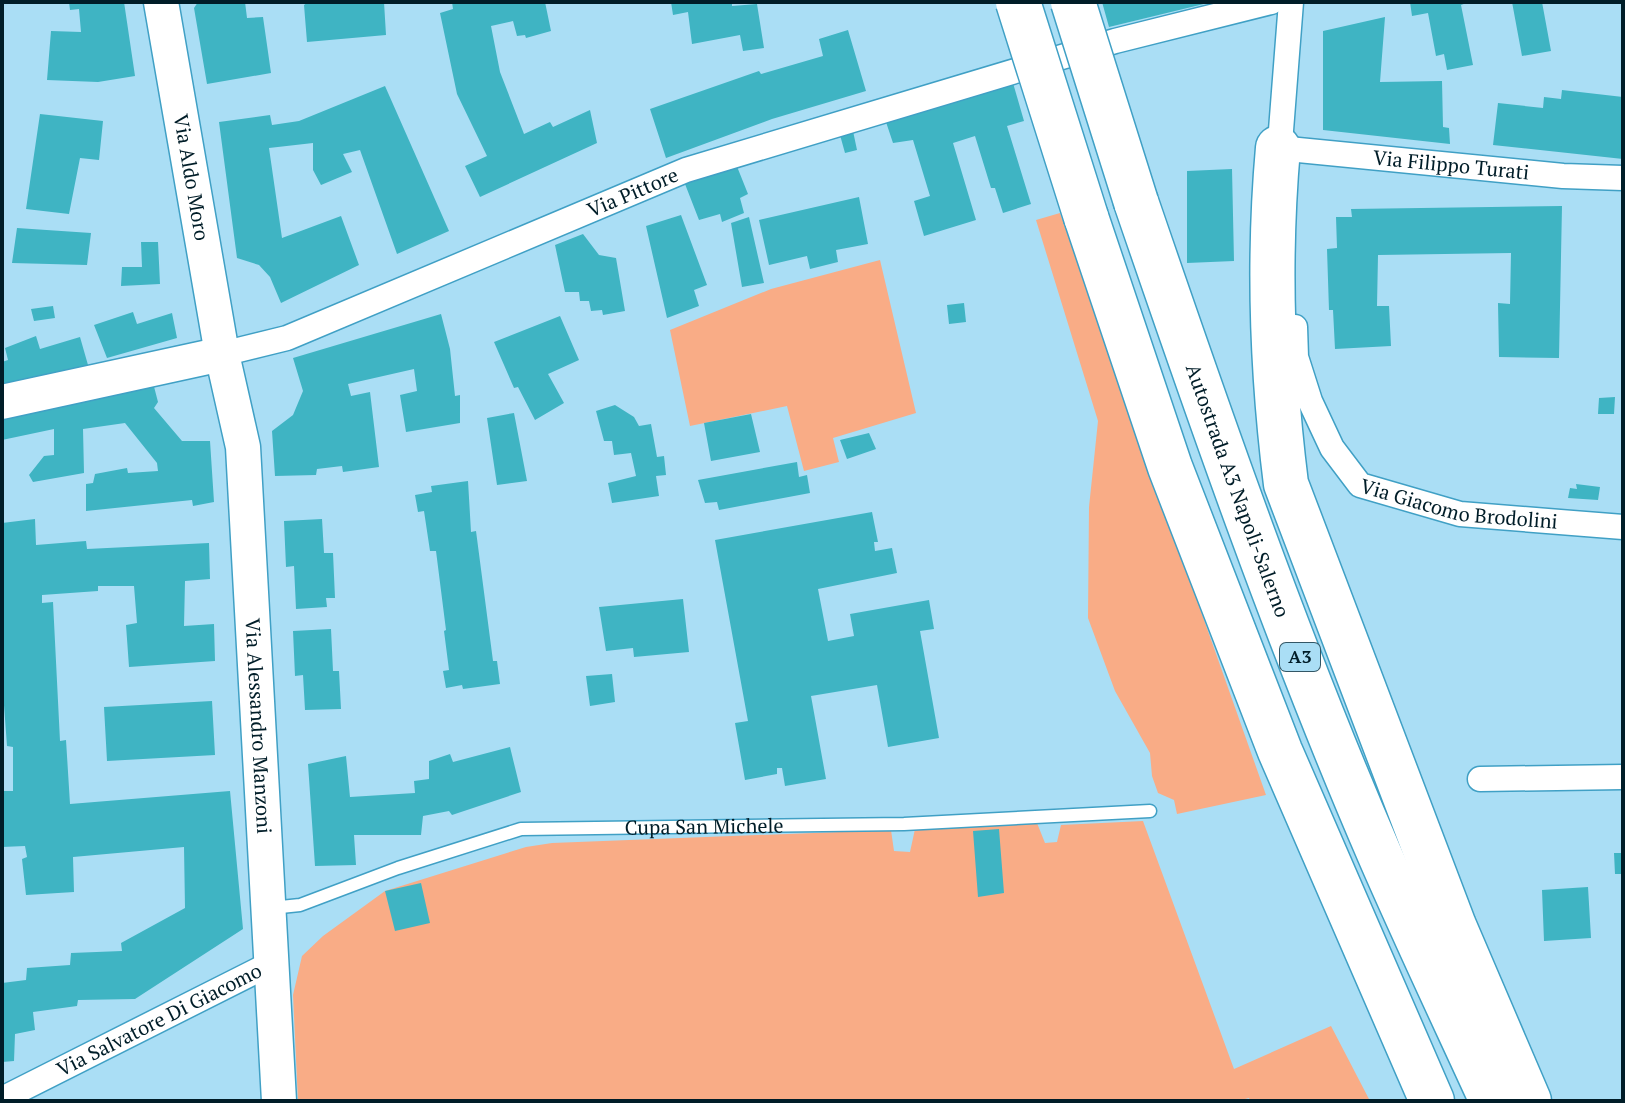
<svg xmlns="http://www.w3.org/2000/svg" width="1625" height="1103" viewBox="0 0 1625 1103" font-family="'PT Serif',serif">
  <style>
    .green { fill: #f9ac86 }
    .building { fill: #3fb4c3 }
    .lines { fill: none; stroke-linecap: round; stroke-linejoin: round }
    .lane-casing { stroke: #40a0c5; stroke-width: 15 }
    .street-casing { stroke: #40a0c5; stroke-width: 27 }
    .secondary-casing { stroke: #40a0c5; stroke-width: 37 }
    .highway-casing { stroke: #40a0c5; stroke-width: 47 }
    .lane { stroke: #fff; stroke-width: 12 }
    .street { stroke: #fff; stroke-width: 24 }
    .secondary { stroke: #fff; stroke-width: 34 }
    .highway { stroke: #fff; stroke-width: 44 }
    .highway-bridge-casing { stroke: #40a0c5; stroke-width: 47; stroke-linecap: butt }
    .highway-bridge { stroke: #fff; stroke-width: 44 }
    .labels { text-anchor: middle; stroke-width: 6; stroke-linejoin: round; paint-order: stroke }
    .shield { fill: #aadef5; stroke: #335766; stroke-width: 2 }
    .shield-label { font-size: 18px; font-weight: bold; fill: #001d28 }
    .street-label { font-size: 20px; fill: #001d28; stroke: #aadef5 }
  </style>
  <rect width="100%" height="100%" fill="#aadef5"/>
  <path class="green" d="M1060,213L1266,795L1177,814L1174,800L1158,793L1152,776L1150,753L1115,691L1088,618L1089,507L1098,421L1036,220Z
    M880,260L916,413L833,438L839,462L804,471L787,406L690,426L670,330L771,289Z
    M1143,821L1234,1069L1331,1026L1370,1101H1250L1249,1098L1237,1101H298L293,995L302,956L323,936L385,891L526,847L552,843L891,830L894,851L910,852L915,829L1037,823L1045,843L1057,842L1061,825Z"/>
  <path class="building" d="M69,2H124L135,76L98,82L47,80L51,31L81,32L79,9L70,10Z
    M198,2H245L247,18L263,17L271,73L207,84L194,8Z
    M308,2H384L386,35L307,42L304,5Z
    M452,2H545L551,31L526,38L525,35L517,36L513,21L491,26L500,72L524,134L550,122L553,127L590,110L597,143L480,197L465,166L487,156L457,94L440,13L453,9Z
    M671,2H732V6L757,4L764,48L743,51L740,35L692,44L688,12L673,15Z
    M1102,2H1208V3L1109,27Z
    M1410,2H1469L1461,5L1473,65L1447,70L1444,54L1436,56L1428,13L1412,16Z
    M1512,2H1542L1551,51L1522,56Z
    M1385,17L1380,82L1442,81L1443,127L1449,128L1450,144L1323,130V31Z
    M848,30L866,91L772,119L666,158L650,109L759,71L761,74L823,56L819,39Z
    M1013,83L1024,121L1007,126L1031,204L1003,213L995,188H991L975,136L953,143L976,220L924,236L914,201L930,196L913,140L893,143L886,122Z
    M385,86L449,231L397,254L360,150L343,154L352,172L321,185L313,170V143L269,148L282,238L341,216L359,265L281,303L270,277L259,265L237,258L219,122L270,115L272,125L299,121Z
    M1562,90L1623,97V159L1493,145L1498,103L1543,108L1544,97L1561,99Z
    M40,114L103,121L99,160L80,158L69,214L26,209Z
    M853,131L857,150L845,153L840,135Z
    M736,164L748,194L740,198L744,213L722,222L720,214L699,220L685,184Z
    M1232,169L1234,261L1187,263V171Z
    M859,197L868,244L836,250L838,262L810,269L807,256L769,265L759,220Z
    M1562,206L1559,358L1499,357L1498,303L1510,304L1511,253L1378,255L1377,306H1389L1391,346L1335,349L1333,310H1329L1327,249L1337,248L1336,217H1352L1351,209Z
    M681,215L707,285L694,290L699,306L667,318L646,226Z
    M749,217L764,283L742,287L731,223Z
    M17,228L91,233L87,265L12,263Z
    M583,234L599,255L616,258L625,311L603,315L602,310L591,311L589,301H580L579,292H565L555,245Z
    M141,242H158L160,284L121,286L122,267H142Z
    M964,303L966,322L949,324L947,305Z
    M53,306L55,318L34,321L31,309Z
    M133,312L137,324L172,313L177,338L107,358L94,325Z
    M441,314L450,349L455,396L460,395V423L406,432L400,395L417,391L414,369L348,384L351,396L370,392L379,467L343,472L342,466L317,469L316,475L275,476L272,431L293,415L303,391L293,358Z
    M560,316L579,360L548,374L564,403L535,420L518,387L514,388L494,342Z
    M36,336L40,349L80,337L88,365L2,385V362L8,360L5,348Z
    M151,375L158,402L154,408L182,441H210L214,502L193,506L192,500L86,511V484L93,483L95,474L127,468L128,473L158,471L157,463L125,423L83,429L84,473L33,482L29,475L44,456L54,455V429L2,440V412Z
    M1615,397L1614,414H1598L1599,398Z
    M615,405L634,417L639,426L651,424L657,457L664,456L666,475L656,476L659,496L612,503L608,483L636,476L631,453L614,455L612,441H604L596,411Z
    M514,413L527,481L497,485L487,418Z
    M751,414L760,452L711,461L704,423Z
    M869,433L876,449L847,459L840,440Z
    M797,462L799,477L807,475L810,493L719,510L717,502L705,503L698,480Z
    M468,481L471,532L476,531L493,661H497L500,684L463,689L462,685L446,688L443,671L449,670L444,631L446,630L436,551H430L424,511L418,512L415,495L432,492L431,486Z
    M1576,484L1600,487L1598,500L1568,498L1570,488L1577,489Z
    M872,512L878,542H874L875,551L892,548L897,573L818,589L828,641L854,636L850,614L929,600L934,629L920,631L939,738L888,747L877,685L811,696L826,779L785,786L782,768H777V774L745,780L735,723L748,721L715,540Z
    M35,519L36,545L86,541L87,549L209,543L210,579L185,581L184,626L214,624L215,661L129,667L126,625L137,623L134,586H98V591L42,595V603L53,602L60,741L66,740L70,804L230,791L243,929L135,999L78,1000L77,1006L33,1012L35,1030L15,1034L14,1061L2,1062V983L26,980L27,968L70,965L71,953L122,951L121,943L185,908L184,847L73,857L74,892L26,895L22,859L27,857L25,846L2,847V791H13V747L7,746L2,678V523Z
    M322,519L324,553H333L335,598H326L327,607L296,609L294,566L286,567L284,521Z
    M683,599L689,652L634,657L633,648L606,651L599,607Z
    M331,629L333,671H339L341,709L305,710L303,675L295,676L293,631Z
    M612,674L615,702L590,706L586,676Z
    M212,701L215,755L107,761L104,707Z
    M510,747L521,792L452,815L449,811L423,816L421,835H354L356,865L315,866L308,764L346,756L350,797L415,793L414,781L429,779V761L450,754L453,762Z
    M999,829L1004,893L978,897L973,831Z
    M1614,853H1623V874H1615Z
    M421,883L430,923L395,931L385,891Z
    M1588,887L1591,938L1544,941L1542,890Z"/>
  <g class="lines">
    <g class="lane-casing">
      <g id="lane">
        <path id="s1" d="M271,908L300,905L398,868L521,829L904,824L1150,811"/>
      </g>
    </g>
    <g class="street-casing">
      <g id="street">
        <path id="s2" d="M1278,148L1563,176L1623,178"/>
        <path d="M1279,156L1291,2"/>
        <path id="s3" d="M1295,327L1296,357L1310,401L1332,448L1360,485L1460,514L1623,527"/>
        <path id="s4" d="M222,354L287,338L686,170L1115,41L1271,2"/>
        <path d="M1480,779L1623,777"/>
        <path id="s5" d="M2,1099L272,963"/>
      </g>
    </g>
    <g class="secondary-casing">
      <g id="secondary">
        <path id="s6" d="M161,2L222,354L243,447L279,1101"/>
        <path d="M2,402L222,354"/>
      </g>
    </g>
    <g class="highway-casing">
      <g id="highway">
        <path d="M1278,148C1268,260 1272,373 1286,484L1454,926L1529,1101"/>
        <path id="s7" d="M1136,202C1211,421 1287,640 1379,853C1415,936 1454,1018 1492,1101"/>
        <path d="M1086,217L1170,467L1280,751L1432,1101"/>
      </g>
    </g>
    <use href="#lane" class="lane"/>
    <use href="#street" class="street"/>
    <use href="#secondary" class="secondary"/>
    <use href="#highway" class="highway"/>
    <g class="highway-bridge-casing">
      <path id="highway-bridge" d="M1018,2L1086,217
        M1073,2L1136,202"/>
    </g>
    <use href="#highway-bridge" class="highway-bridge"/>
  </g>
  <g class="labels">
    <rect class="shield" x="1280" y="643" width="40" height="28" rx="6"/>
    <g class="shield-label">
      <text x="1300" y="663">A3</text>
    </g>
    <g class="street-label">
      <text dy="7" stroke="none"><textPath href="#s2" startOffset="174">Via Filippo Turati</textPath></text>
      <text dy="7" stroke="none"><textPath href="#s6" startOffset="178">Via Aldo Moro</textPath></text>
      <text dy="7" stroke="none"><textPath href="#s4" startOffset="442">Via Pittore</textPath></text>
      <text dy="7" stroke="none"><textPath href="#s7" startOffset="306">Autostrada A3 Napoli-Salerno</textPath></text>
      <text dy="7" stroke="none"><textPath href="#s3" startOffset="276">Via Giacomo Brodolini</textPath></text>
      <text dy="7" stroke="none"><textPath href="#s6" startOffset="732">Via Alessandro Manzoni</textPath></text>
      <text dy="7" stroke="none"><textPath href="#s1" startOffset="446">Cupa San Michele</textPath></text>
      <text dy="7" stroke="none"><textPath href="#s5" startOffset="176">Via Salvatore Di Giacomo</textPath></text>
    </g>
  </g>
  <rect width="1625" height="1103" fill="none" stroke="#001d28" stroke-width="8"/>
</svg>
